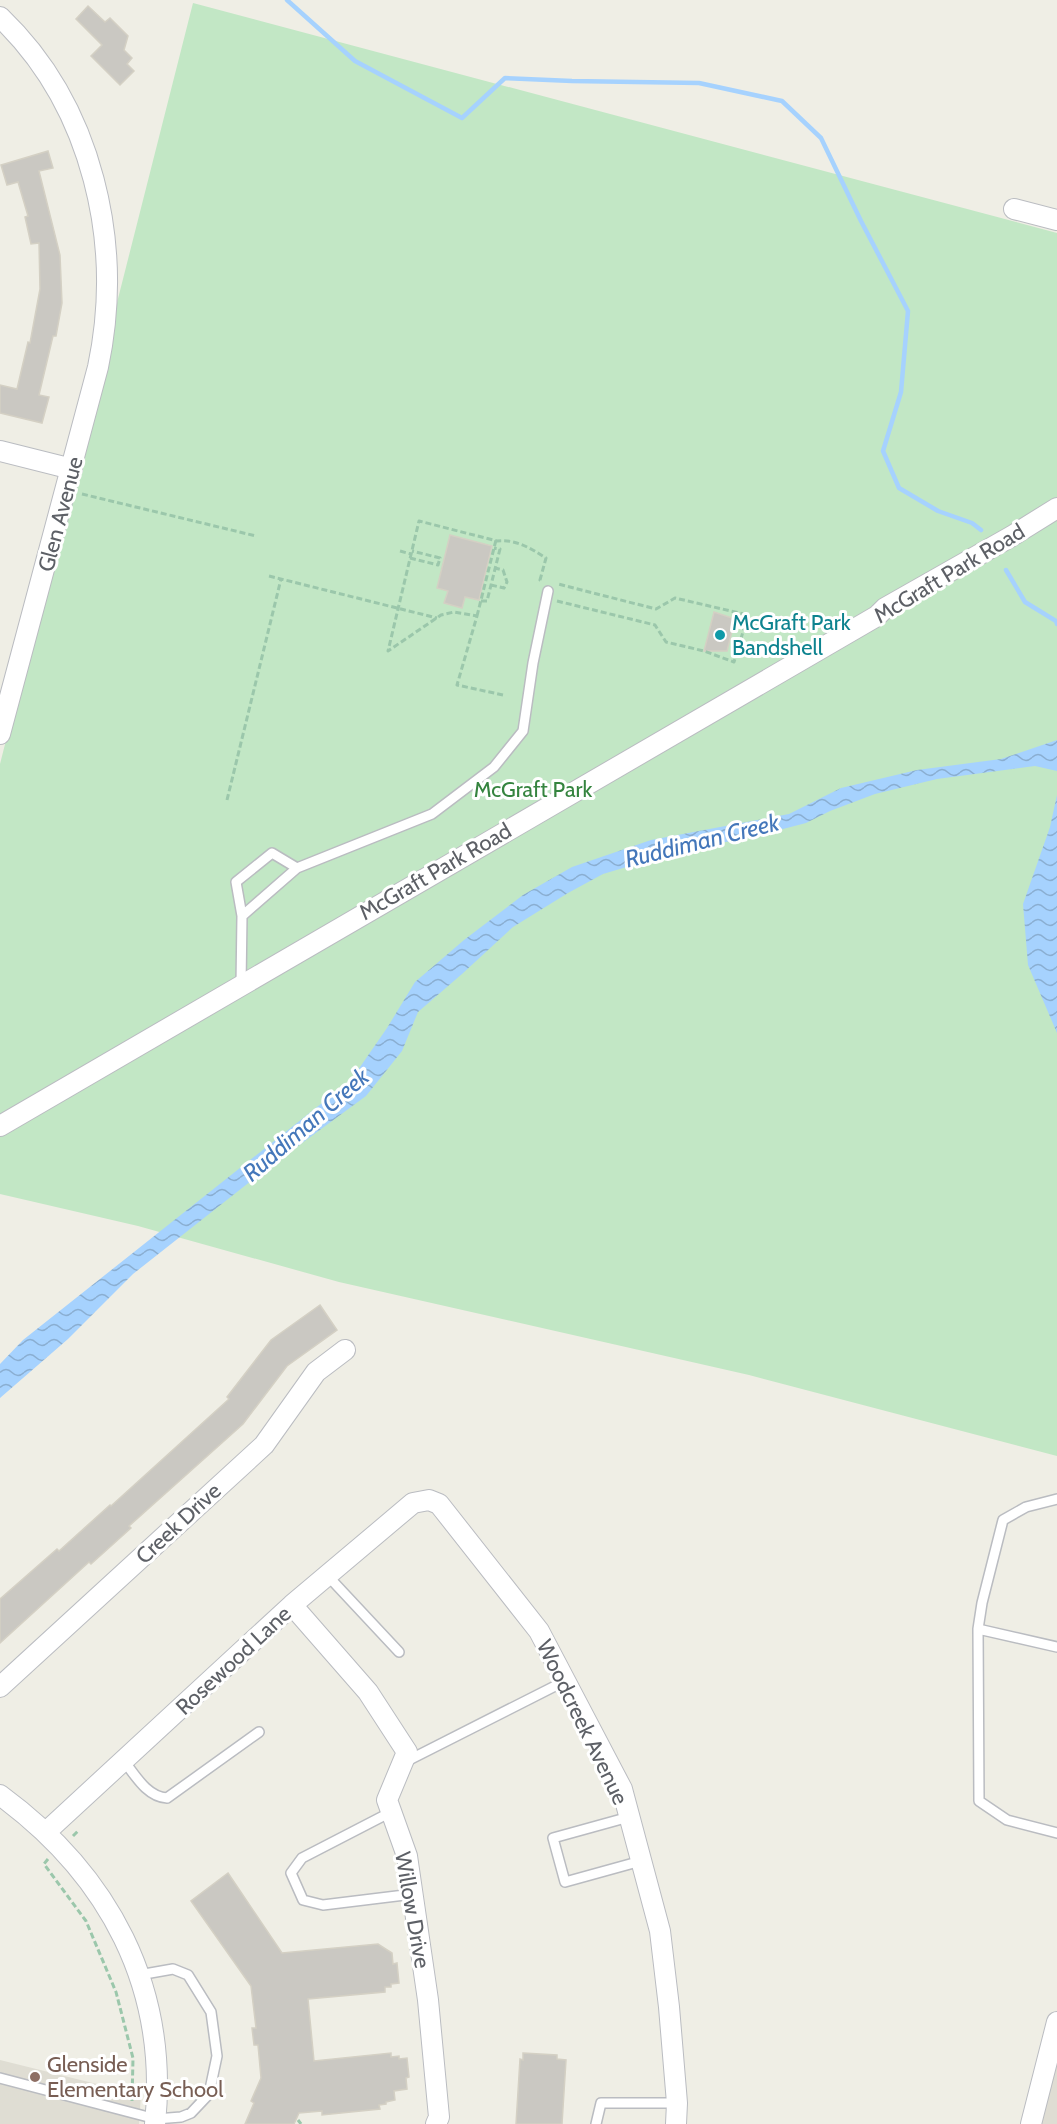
<svg xmlns="http://www.w3.org/2000/svg" width="1057" height="2124" viewBox="0 0 1057 2124" font-family="Cabin,sans-serif">
  <style>
    .education { fill: #dfddd3 }
    .park { fill: #c2e7c5 }
    .water { fill: url(#water-waves) }
    .lines { fill: none; stroke-linecap: round; stroke-linejoin: round }
    .stream { stroke: #a6d2fe; stroke-width: 4.5 }
    .building { fill: #cac8c2; stroke: #d4d0c4; stroke-width: 1.5 }
    .service-casing { stroke: #babcc1; stroke-width: 12 }
    .minor-casing { stroke: #babcc1; stroke-width: 22 }
    .path { stroke: #9bc7ab; stroke-width: 3; stroke-dasharray: 6 3; stroke-linecap: butt }
    .service { stroke: #fff; stroke-width: 9 }
    .minor { stroke: #fff; stroke-width: 20 }
    .culture-dot { fill: #0f9aa8; stroke: #fff; stroke-width: 2 }
    .education-dot { fill: #8d6e63; stroke: #fff; stroke-width: 2 }
    .labels { text-anchor: middle; stroke-width: 6; stroke-linejoin: round; paint-order: stroke }
    .street-label { font-size: 22px; fill: #5d6066; stroke: #fff }
    .culture-label { font-size: 22px; fill: #0d838f; stroke: #fff; text-anchor: start }
    .park-label { font-size: 22px; fill: #35843f; stroke: #fff }
    .education-label { font-size: 22px; fill: #785e54; stroke: #fff; text-anchor: start }
    .water-label { font-size: 24px; font-style: italic; fill: #4477ba; stroke: #fff }
  </style>
  <defs>
    <pattern id="water-waves" width="16" height="10" patternUnits="userSpaceOnUse" patternTransform="scale(1.5)"><rect width="16" height="10" fill="#a6d2fe"/><path d="M0 5q4-4 8 0t8 0" fill="none" stroke="#8aaed1"/></pattern>
  </defs>
  <rect width="100%" height="100%" fill="#efeee5"/>
  <path class="education" d="M1057,2024V2124H1033Z
    M0,2060L141,2095L139,2124H0Z"/>
  <path class="park" d="M193,3L1057,233V1456L749,1375L339,1282L138,1226L0,1194V764Z"/>
  <path class="water" d="M1057,740V771L1035,766L937,779L875,794L830,811L806,823L760,835L677,852L603,874L568,893L513,927L462,974L418,1012L402,1051L366,1096L256,1177L133,1274L68,1339L0,1398V1364L23,1340L351,1080L387,1028L415,982L464,940L523,895L572,867L651,840L789,814L841,788L917,770L1001,759Z
    M1057,795V1033L1028,965L1023,904L1050,827Z"/>
  <g class="lines">
    <path class="stream" d="M287,0L355,61L462,118L505,78L572,81L699,83L782,101L821,138L861,221L908,311L901,392L883,451L899,488L938,511L972,523L981,530
      M1006,570L1025,602L1056,621L1057,624"/>
  </g>
  <path class="building" d="M88,6L105,22L110,18L128,36L124,50L132,58L127,64L134,71L120,85L91,56L102,45L76,19Z
    M48,151L53,168L39,171L60,255L62,303L56,336H53L39,395L49,397L42,423L0,413V385L17,389L28,342L30,343L40,289L39,243L31,244L25,217L28,216L18,182L7,185L1,165Z
    M450,535L492,546L479,600L465,597L462,608L444,603L448,591L437,588Z
    M714,612L735,619L727,651H704Z
    M320,1305L337,1330L287,1366L243,1424L129,1526L131,1528L91,1564L89,1562L0,1643V1599L57,1549L59,1551L110,1505L111,1506L229,1399L227,1397L271,1340Z
    M228,1873L282,1953L378,1944L392,1953L393,1964L397,1963L399,1983L391,1984V1987H385V1992L308,1999L314,2061L391,2053V2057L399,2056V2059L407,2058L409,2077L406,2078L407,2089L394,2091L395,2100L386,2102V2104L379,2105L380,2109L322,2115V2111L299,2113L294,2124H245L254,2103L251,2101L261,2078L258,2045H254L252,2028H256L251,1986L191,1901Z
    M523,2053L557,2055V2059L566,2060L562,2124H516L520,2059L523,2060Z"/>
  <g class="lines">
    <g class="service-casing">
      <path id="service" d="M242,916L236,882L272,853L297,868
        M241,985L242,916L297,868L432,814L494,767L523,731L533,663L548,591
        M327,1575L399,1652
        M978,1629L982,1603L1003,1520L1026,1507L1057,1499
        M1057,1647L978,1629L979,1801L1007,1820L1057,1833
        M124,1761C135,1775 147,1797 167,1798L259,1732
        M407,1761L565,1681
        M391,1812L302,1858L291,1873L303,1900L323,1905L413,1894
        M629,1817L553,1838L565,1882L641,1861
        M0,2078L156,2119L181,2117L191,2113L209,2094L217,2056L211,2012L188,1975L173,1969L139,1975
        M596,2124L601,2103H677"/>
    </g>
    <g class="minor-casing">
      <path id="minor" d="M0,17C93,106 124,244 98,367L0,734
        M1014,209L1057,220
        M0,451L72,469
        M0,1126L877,616L885,608L1012,536L1057,508
        M292,1605L368,1692L407,1752L387,1800L407,1856L428,2000L439,2117L436,2124
        M0,1687L264,1445L316,1372L345,1350
        M0,1795C109,1875 169,1987 155,2124
        M46,1832L292,1605L413,1503L429,1500L439,1504L539,1631L622,1789L660,1931L669,2007L677,2103L676,2124
        M1031,2124L1057,2022"/>
    </g>
    <path class="path" d="M82,494L256,536
      M400,551L411,554
      M410,558L438,565L440,558L412,551
      M269,576L437,618
      M491,585L504,588L507,582L503,570L495,568
      M481,601H487L500,549L494,548
      M557,601L655,625L666,642L704,651L734,662L748,615L675,598L656,609L558,584
      M477,616L496,540
      M503,695L457,685L477,616L454,612L441,615L388,651L419,521L497,541C516,539 530,548 546,558L540,580L543,581
      M227,800L281,579
      M73,1836L78,1831
      M48,1859L44,1864L86,1921L116,1992L133,2058L132,2101
      M298,2120L301,2124"/>
    <use href="#service" class="service"/>
    <use href="#minor" class="minor"/>
  </g>
  <circle class="culture-dot" cx="720" cy="635" r="6"/>
  <circle class="education-dot" cx="35" cy="2077" r="6"/>
  <g class="labels">
    <g class="street-label">
      <text transform="translate(60 514) rotate(-75)" y="8">Glen Avenue</text>
      <text transform="translate(949 573) rotate(-31)" y="8">McGraft Park Road</text>
      <text transform="translate(435 871) rotate(-30)" y="8">McGraft Park Road</text>
      <text transform="translate(178 1523) rotate(-43)" y="8">Creek Drive</text>
      <text transform="translate(233 1660) rotate(-43)" y="8">Rosewood Lane</text>
      <text transform="translate(583 1722) rotate(64)" y="8">Woodcreek Avenue</text>
      <text transform="translate(413 1910) rotate(80)" y="8">Willow Drive</text>
    </g>
    <g class="culture-label">
      <text x="732" y="630">McGraft Park<tspan x="732" dy="25">Bandshell</tspan></text>
    </g>
    <g class="park-label">
      <text x="533" y="797">McGraft Park</text>
    </g>
    <g class="education-label">
      <text x="47" y="2072">Glenside<tspan x="47" dy="25">Elementary School</tspan></text>
    </g>
    <g class="water-label">
      <text transform="translate(702 841) rotate(-14)" y="8">Ruddiman Creek</text>
      <text transform="translate(306 1125) rotate(-41)" y="8">Ruddiman Creek</text>
    </g>
  </g>
</svg>
